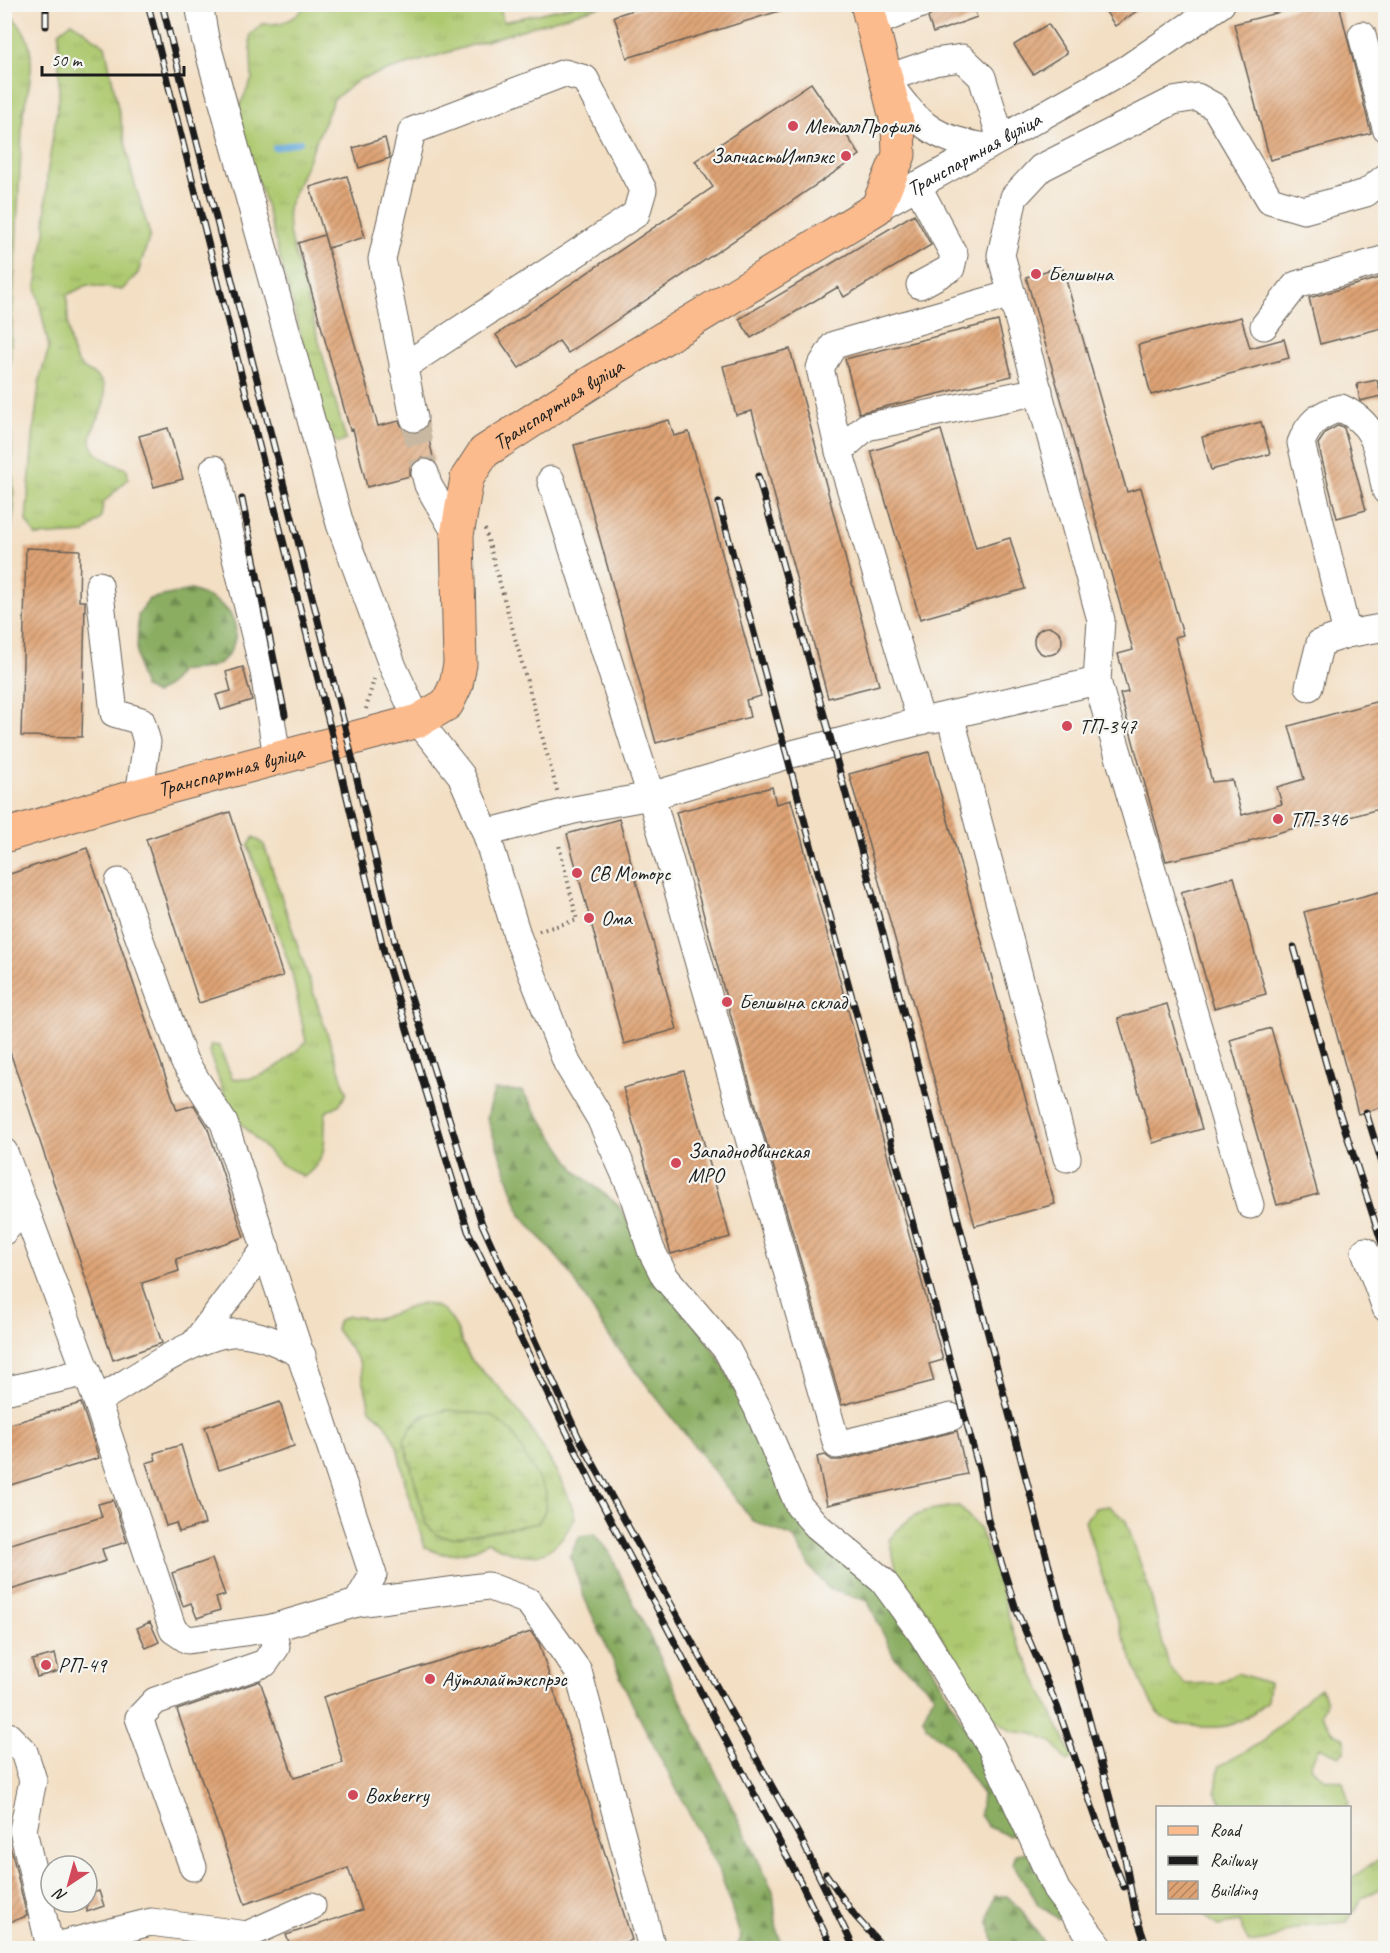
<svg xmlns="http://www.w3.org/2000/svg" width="1390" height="1953" viewBox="0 0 1390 1953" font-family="Caveat,sans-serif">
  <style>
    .grass { fill: url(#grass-tufts); stroke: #647246; stroke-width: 1.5; fill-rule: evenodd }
    .forest { fill: url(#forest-firs); stroke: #53643f; stroke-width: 1.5 }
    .wetland { fill: url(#wetland-marsh); stroke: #647246; stroke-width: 1.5 }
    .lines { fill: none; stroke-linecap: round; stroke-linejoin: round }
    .stream { stroke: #68aadc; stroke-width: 6 }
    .building { fill: url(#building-hatch) }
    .minor-tunnel { stroke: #c8b8a2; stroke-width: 27; stroke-dasharray: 27 14; stroke-linecap: butt }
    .minor-casing { stroke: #676057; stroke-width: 29 }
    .major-casing { stroke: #676057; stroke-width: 35 }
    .path { stroke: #676057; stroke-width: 4; stroke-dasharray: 1.5 4.5; stroke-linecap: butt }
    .minor { stroke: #fff; stroke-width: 27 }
    .major { stroke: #fbbb8d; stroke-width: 33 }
    .rail-casing { stroke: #1c1c1c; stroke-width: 7 }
    .rail { stroke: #f6f6f2; stroke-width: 4.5; stroke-dasharray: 14; stroke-linecap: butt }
    .poi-dot { fill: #d1495b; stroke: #f6f6f2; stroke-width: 2 }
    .labels { text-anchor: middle; stroke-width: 4.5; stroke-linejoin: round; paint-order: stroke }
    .poi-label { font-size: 21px; fill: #1c1c1c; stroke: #f6f6f2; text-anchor: start }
    .street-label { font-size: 21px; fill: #1c1c1c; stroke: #f6f6f2 }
  </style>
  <defs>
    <pattern id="grass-tufts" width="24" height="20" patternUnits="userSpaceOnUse" patternTransform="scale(1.5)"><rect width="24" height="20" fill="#adc96f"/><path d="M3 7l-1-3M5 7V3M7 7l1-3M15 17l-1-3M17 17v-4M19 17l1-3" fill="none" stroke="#94ac60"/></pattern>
    <pattern id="forest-firs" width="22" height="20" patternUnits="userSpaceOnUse" patternTransform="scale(1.5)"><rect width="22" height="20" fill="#8aad62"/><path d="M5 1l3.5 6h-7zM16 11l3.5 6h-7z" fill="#708c50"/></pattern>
    <pattern id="wetland-marsh" width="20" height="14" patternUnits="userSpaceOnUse" patternTransform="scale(1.5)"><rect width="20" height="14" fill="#adc96f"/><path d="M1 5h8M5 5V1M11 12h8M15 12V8" fill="none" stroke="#94ac60"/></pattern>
    <pattern id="building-hatch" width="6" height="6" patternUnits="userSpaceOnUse" patternTransform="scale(1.5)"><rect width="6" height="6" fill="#dea375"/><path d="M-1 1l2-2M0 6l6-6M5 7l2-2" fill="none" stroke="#b3845f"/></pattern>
  </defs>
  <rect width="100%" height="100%" fill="#f6f6f2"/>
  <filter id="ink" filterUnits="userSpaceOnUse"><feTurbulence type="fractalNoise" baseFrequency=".0167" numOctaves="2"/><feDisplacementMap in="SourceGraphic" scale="12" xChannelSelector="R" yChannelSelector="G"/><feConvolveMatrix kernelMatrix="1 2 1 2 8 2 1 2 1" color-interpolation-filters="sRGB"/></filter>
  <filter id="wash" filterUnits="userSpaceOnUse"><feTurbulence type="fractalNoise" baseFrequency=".008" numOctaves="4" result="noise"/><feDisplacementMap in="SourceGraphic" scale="24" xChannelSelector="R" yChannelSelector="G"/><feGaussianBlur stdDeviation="1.35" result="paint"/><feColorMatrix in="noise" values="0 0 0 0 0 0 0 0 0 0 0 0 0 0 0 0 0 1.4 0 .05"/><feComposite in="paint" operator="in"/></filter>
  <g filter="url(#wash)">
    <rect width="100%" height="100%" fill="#f3dfc4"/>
    <path class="grass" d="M305,5H500L503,22L576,5H604L360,79L334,99L288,208L289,232L346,440L339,443L327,435L266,205L245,147L239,107L252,79L250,35L262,24C280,25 296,21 305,5Z
      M5,7C11,16 20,24 25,34C37,58 29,88 23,113L9,378L14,509L5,574Z
      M72,22L105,46L132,174L150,235L138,273L122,290L87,285L67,295C68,315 66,353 82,367C90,374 102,376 104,389C111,422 58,446 127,469L128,479L103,503L101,518L85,533L36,536L26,521L34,427L40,378L49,348L36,287L45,233L47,175L59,97V32Z
      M254,837L264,845L347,1093L340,1104L326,1112C322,1142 332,1155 304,1177L280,1164L231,1113L209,1052L211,1045L219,1046L232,1078C262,1084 285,1062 306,1042L292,973L248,845Z
      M422,1303C428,1305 438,1306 443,1310C458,1322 460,1343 470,1358C480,1371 492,1379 502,1391C528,1421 566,1480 575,1518C552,1561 529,1564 488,1542C468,1555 446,1559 425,1547L407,1491L397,1446L385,1423L370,1409L359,1361L336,1329L339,1320L348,1316L378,1319ZM448,1410L524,1526L488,1530L411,1426L422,1416Z
      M959,1506L979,1528L998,1580L1013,1632L1073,1757L1067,1762L1052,1742L1033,1734L1011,1731L985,1711L926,1611L897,1571L889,1540C912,1511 923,1510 959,1506Z
      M1109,1506L1126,1521L1150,1592L1169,1667L1185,1684L1219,1683L1237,1673L1269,1683L1267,1701C1257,1710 1247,1719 1233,1724C1218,1730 1175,1727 1162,1717C1140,1699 1095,1555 1085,1521L1095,1508Z
      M1321,1688L1326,1702L1321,1715L1333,1732L1345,1739V1750L1339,1756L1319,1747L1310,1766L1323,1778L1343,1782L1349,1802L1346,1807H1224L1216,1792L1219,1766L1264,1741L1309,1696Z
      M1385,1855V1886L1361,1899L1347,1922L1302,1926L1269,1940L1249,1943L1239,1922L1218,1926L1201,1913L1350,1912V1879Z"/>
    <path class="forest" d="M191,590C205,595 218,600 228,611C243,629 234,658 213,666C204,670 190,669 180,671L170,684L155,694L144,687L139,673L137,654L138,615L149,599Z
      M494,1090L522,1091L577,1172L618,1205L646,1252L718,1357L786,1489L851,1552L922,1649L1024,1832L1008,1835L988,1827L980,1815L982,1794L952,1748L928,1728L923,1718L934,1694L894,1657L868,1601L829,1589L809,1565L793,1537L753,1521L610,1338L568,1270L521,1215L487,1118Z
      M595,1534L608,1550L773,1891L777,1931L784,1948H736L741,1938L721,1875L633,1705L584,1597L570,1555L580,1536Z
      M1028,1852L1064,1911L1058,1919L1039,1905L1013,1864L1016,1854Z
      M995,1896H1007L1023,1912L1047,1948H999C986,1932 987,1913 995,1896Z"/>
    <path class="wetland" d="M448,1410L491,1415L512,1432L546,1493L545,1511L538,1523L451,1538L437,1535L426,1524L404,1440C416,1417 423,1416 448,1410Z"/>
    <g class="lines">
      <path class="stream" d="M275,148L300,142"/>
    </g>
    <g id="blocks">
      <path class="building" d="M652,4H788L789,8L627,58L614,16Z
        M950,4H972L977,17L933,33L928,18L935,10Z
        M1101,4H1147L1115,26Z
        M1311,4H1339L1371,133L1270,160L1234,24Z
        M1048,24L1067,53L1033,74L1014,45Z
        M811,83L860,155L568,353L559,341L519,368L496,335L713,187L695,161Z
        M385,138L390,158L359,168L353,148Z
        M347,176L365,237L328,248L310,187Z
        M914,214L931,245L844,297L838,287L751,338L739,319Z
        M324,235L378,426L399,421L403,429L417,433L426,427L434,461L422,458L415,461L410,468V476L367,487L353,429L350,430L298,243Z
        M1062,266L1127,492L1141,488L1183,635L1175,637L1212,782L1232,780L1242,815L1282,804L1277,787L1304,779L1289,726L1386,699V807L1317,826L1316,822L1249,841V843L1166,861L1120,694L1128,692L1118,654L1133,650L1026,277Z
        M1386,276V327L1320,344L1309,298Z
        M1241,317L1250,348L1284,339L1289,358L1151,395L1138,345Z
        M998,321L1012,376L859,413L845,359Z
        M790,349L879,685L828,698L752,411L736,415L723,366Z
        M1377,380L1381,396L1360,401L1357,384Z
        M669,420L674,436L689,432L761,696L746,700L750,717L656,743L574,445Z
        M1261,422L1270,454L1211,470L1202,437Z
        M1339,425L1344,428L1366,510L1337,518L1318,444L1326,432Z
        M168,428L183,479L154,487L139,436Z
        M941,430L976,548L1010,538L1025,589L920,619L871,451Z
        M26,548L80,550L79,601H85V605L82,737L21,736Z
        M1034 641a14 14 0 1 1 28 0a14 14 0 1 1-28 0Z
        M243,667L252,700L221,710L216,695L231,691L226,672Z
        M929,752L1055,1204L975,1226L849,774Z
        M772,787L776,804L791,800L943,1360L929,1364L934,1381L842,1405L742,1057L676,812Z
        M230,812L283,976L199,1003L146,839Z
        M619,819L677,1029L624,1044L567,834Z
        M87,848L177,1110L194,1105L207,1126L244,1237L176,1259L179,1271L142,1283L162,1343L113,1360L4,1034V876Z
        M1234,877L1266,994L1214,1008L1181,892Z
        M1386,890V1106L1358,1114L1304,912Z
        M1167,1004L1202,1129L1153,1143L1118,1018Z
        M1271,1028L1318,1194L1277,1205L1230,1040Z
        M684,1071L730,1237L671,1254L623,1088Z
        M280,1402L294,1446L219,1470L205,1427Z
        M81,1403L99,1458L4,1487V1426Z
        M957,1431L967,1474L827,1505L817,1457L825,1455L832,1460H841Z
        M181,1445L205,1524L179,1532L176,1523L166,1526L146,1463L156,1460L154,1453Z
        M113,1500L127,1542L102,1549L106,1561L4,1592V1546L102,1517L98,1504Z
        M212,1559L225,1595L216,1598L220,1610L197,1618L191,1603L183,1606L172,1573Z
        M150,1622L159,1642L146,1648L137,1628Z
        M531,1632L539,1643L632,1940L606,1948H291L286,1935L362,1910L348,1868L245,1904L177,1710L260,1681L294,1778L343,1763L323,1697Z
        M55,1654L59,1671L37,1677L32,1660Z
        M4,1838H7L12,1853L27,1916L4,1924Z
        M99,1891L104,1906L87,1912V1895Z"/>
    </g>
  </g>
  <g filter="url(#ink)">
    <use href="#blocks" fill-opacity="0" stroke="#676057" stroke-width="1.5"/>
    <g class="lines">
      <path class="minor-tunnel" d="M414,418L425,473"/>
      <g class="minor-casing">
        <g id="minor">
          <path d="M199,4L205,38L340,524L393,667L418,721L461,775L486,833L518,938L567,1063L600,1118L631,1188L651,1250L665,1277L727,1350L757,1407L799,1506L817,1526L883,1581L922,1634L991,1747L1057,1891L1100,1948"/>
          <path d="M872,24L921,4"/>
          <path d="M1362,35L1386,128"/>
          <path d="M987,147C930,139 918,123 885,79L934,62L962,58L982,77L1001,139"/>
          <path d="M917,185L954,255L951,268L920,285"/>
          <path id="s1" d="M877,208L1128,68L1221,4"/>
          <path d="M1264,326L1296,285L1386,259"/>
          <path d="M403,367L636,214L643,190L585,79L564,73L412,131L382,259L414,418"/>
          <path d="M839,451L820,368L834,345L1012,294"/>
          <path d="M214,469L264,672L277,758"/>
          <path d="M425,473L428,485L457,535"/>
          <path d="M551,480L651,796L837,1445L951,1417"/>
          <path d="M99,585L114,713L141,721L147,742L139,795"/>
          <path d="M1347,634L1301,443C1309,422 1320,414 1341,408C1380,426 1377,453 1386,491"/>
          <path d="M1309,687L1320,643L1347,634L1386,627"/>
          <path d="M950,715L1067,1158"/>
          <path d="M932,719L1097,681"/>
          <path d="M486,833L574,810L651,796L788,755L921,721L839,451L866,427L1039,391"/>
          <path d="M4,1152L97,1401L173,1630L188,1640L272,1628L357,1603L373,1575L224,1123L184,1061L119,882"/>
          <path d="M1250,1205L1097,681L1101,620L1001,255L1014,197L1041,168L1173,101L1197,97L1215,107L1270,200L1304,210L1366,193L1386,177"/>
          <path d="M4,1231L25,1207"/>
          <path d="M1365,1251L1386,1308"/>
          <path d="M194,1344L266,1248"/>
          <path d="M4,1391L87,1372"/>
          <path d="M97,1401C133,1380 202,1329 242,1333C264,1335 283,1345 302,1355"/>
          <path d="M357,1603L488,1586L528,1601L578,1671L652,1948"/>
          <path d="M4,1736H8L24,1752L33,1780L23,1830L50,1947"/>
          <path d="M193,1867L139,1718L155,1701L265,1663L276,1647L272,1628"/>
          <path d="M47,1948L151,1922L247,1935L312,1906"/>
        </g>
      </g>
      <g class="major-casing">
        <g id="major">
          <path id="s2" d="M4,836L139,795L418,721L447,704L456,685L460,664L457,535L467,478L484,452L587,385L877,208L899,155L898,126L867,4"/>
        </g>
      </g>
      <path class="path" d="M485,529L558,794
        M366,709L374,679
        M539,931L577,920L559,845
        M1382,1948H1386"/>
      <use href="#minor" class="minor"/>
      <use href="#major" class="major"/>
      <g class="rail-casing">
        <path id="rail" d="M148,4L334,743L385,956L468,1231L598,1496L801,1883L832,1948
          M162,4L344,723L398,955L482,1224L578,1436L800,1837L854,1948
          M46,26V4
          M758,476L855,827L1123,1848L1135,1912L1147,1948
          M242,499L285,715
          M719,503L980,1473L988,1520L1016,1609L1057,1706L1097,1821L1124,1887
          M1294,947L1339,1111L1386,1256
          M1366,1112L1386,1176
          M826,1874L855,1916L884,1948"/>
      </g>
      <use href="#rail" class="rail"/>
    </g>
  </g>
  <g class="poi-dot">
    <circle cx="793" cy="126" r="6"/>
    <circle cx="846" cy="156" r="6"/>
    <circle cx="1036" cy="274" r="6"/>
    <circle cx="1067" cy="726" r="6"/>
    <circle cx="1278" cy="819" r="6"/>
    <circle cx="577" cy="873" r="6"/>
    <circle cx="589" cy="918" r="6"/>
    <circle cx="727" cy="1002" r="6"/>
    <circle cx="676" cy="1163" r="6"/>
    <circle cx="46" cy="1665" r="6"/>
    <circle cx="430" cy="1679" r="6"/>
    <circle cx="353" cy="1795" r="6"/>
  </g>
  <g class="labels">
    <g class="poi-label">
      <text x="805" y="133">МеталлПрофиль</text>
      <text x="834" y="163" text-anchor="end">ЗапчастьИмпэкс</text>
      <text x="1048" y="281">Белшына</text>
      <text x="1079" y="733">ТП-347</text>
      <text x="1290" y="826">ТП-346</text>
      <text x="589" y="880">СВ Моторс</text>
      <text x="601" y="925">Ома</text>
      <text x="739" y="1009">Белшына склад</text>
      <text x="688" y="1158">Западнодвинская<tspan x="688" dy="24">МРО</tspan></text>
      <text x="58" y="1672">РП-49</text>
      <text x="442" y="1686">Аўталайтэкспрэс</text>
      <text x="365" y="1802">Boxberry</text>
    </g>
    <g class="street-label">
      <text dy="7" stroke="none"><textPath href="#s1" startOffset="111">Транспартная вуліца</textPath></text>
      <text dy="7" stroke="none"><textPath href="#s2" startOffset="812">Транспартная вуліца</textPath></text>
      <text dy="7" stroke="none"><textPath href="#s2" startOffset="236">Транспартная вуліца</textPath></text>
    </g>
  </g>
  <rect width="1390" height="1953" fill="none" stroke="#f6f6f2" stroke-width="24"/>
  <rect x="1156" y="1806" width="195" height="108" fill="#f6f6f2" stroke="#9f9f9c" stroke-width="1.5"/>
  <rect x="1168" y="1826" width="30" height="9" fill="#fbbb8d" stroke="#9f9f9c" stroke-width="1.5"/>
  <text x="1210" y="1836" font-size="18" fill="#1c1c1c">Road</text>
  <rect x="1168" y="1856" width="30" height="9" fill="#1c1c1c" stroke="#9f9f9c" stroke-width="1.5"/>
  <text x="1210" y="1866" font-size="18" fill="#1c1c1c">Railway</text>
  <rect x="1168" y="1881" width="30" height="18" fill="url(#building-hatch)" stroke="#9f9f9c" stroke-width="1.5"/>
  <text x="1210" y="1896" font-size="18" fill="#1c1c1c">Building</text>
  <g transform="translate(69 1884) rotate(216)"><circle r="28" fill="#f6f6f2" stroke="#9f9f9c" stroke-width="1.5"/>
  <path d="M0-4.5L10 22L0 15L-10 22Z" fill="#d1495b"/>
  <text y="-9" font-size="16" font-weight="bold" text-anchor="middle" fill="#1c1c1c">N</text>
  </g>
  <path d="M42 66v9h142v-9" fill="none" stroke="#1c1c1c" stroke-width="3"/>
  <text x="51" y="66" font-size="18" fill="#1c1c1c" stroke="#f6f6f2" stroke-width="4.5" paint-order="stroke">50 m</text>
</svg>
